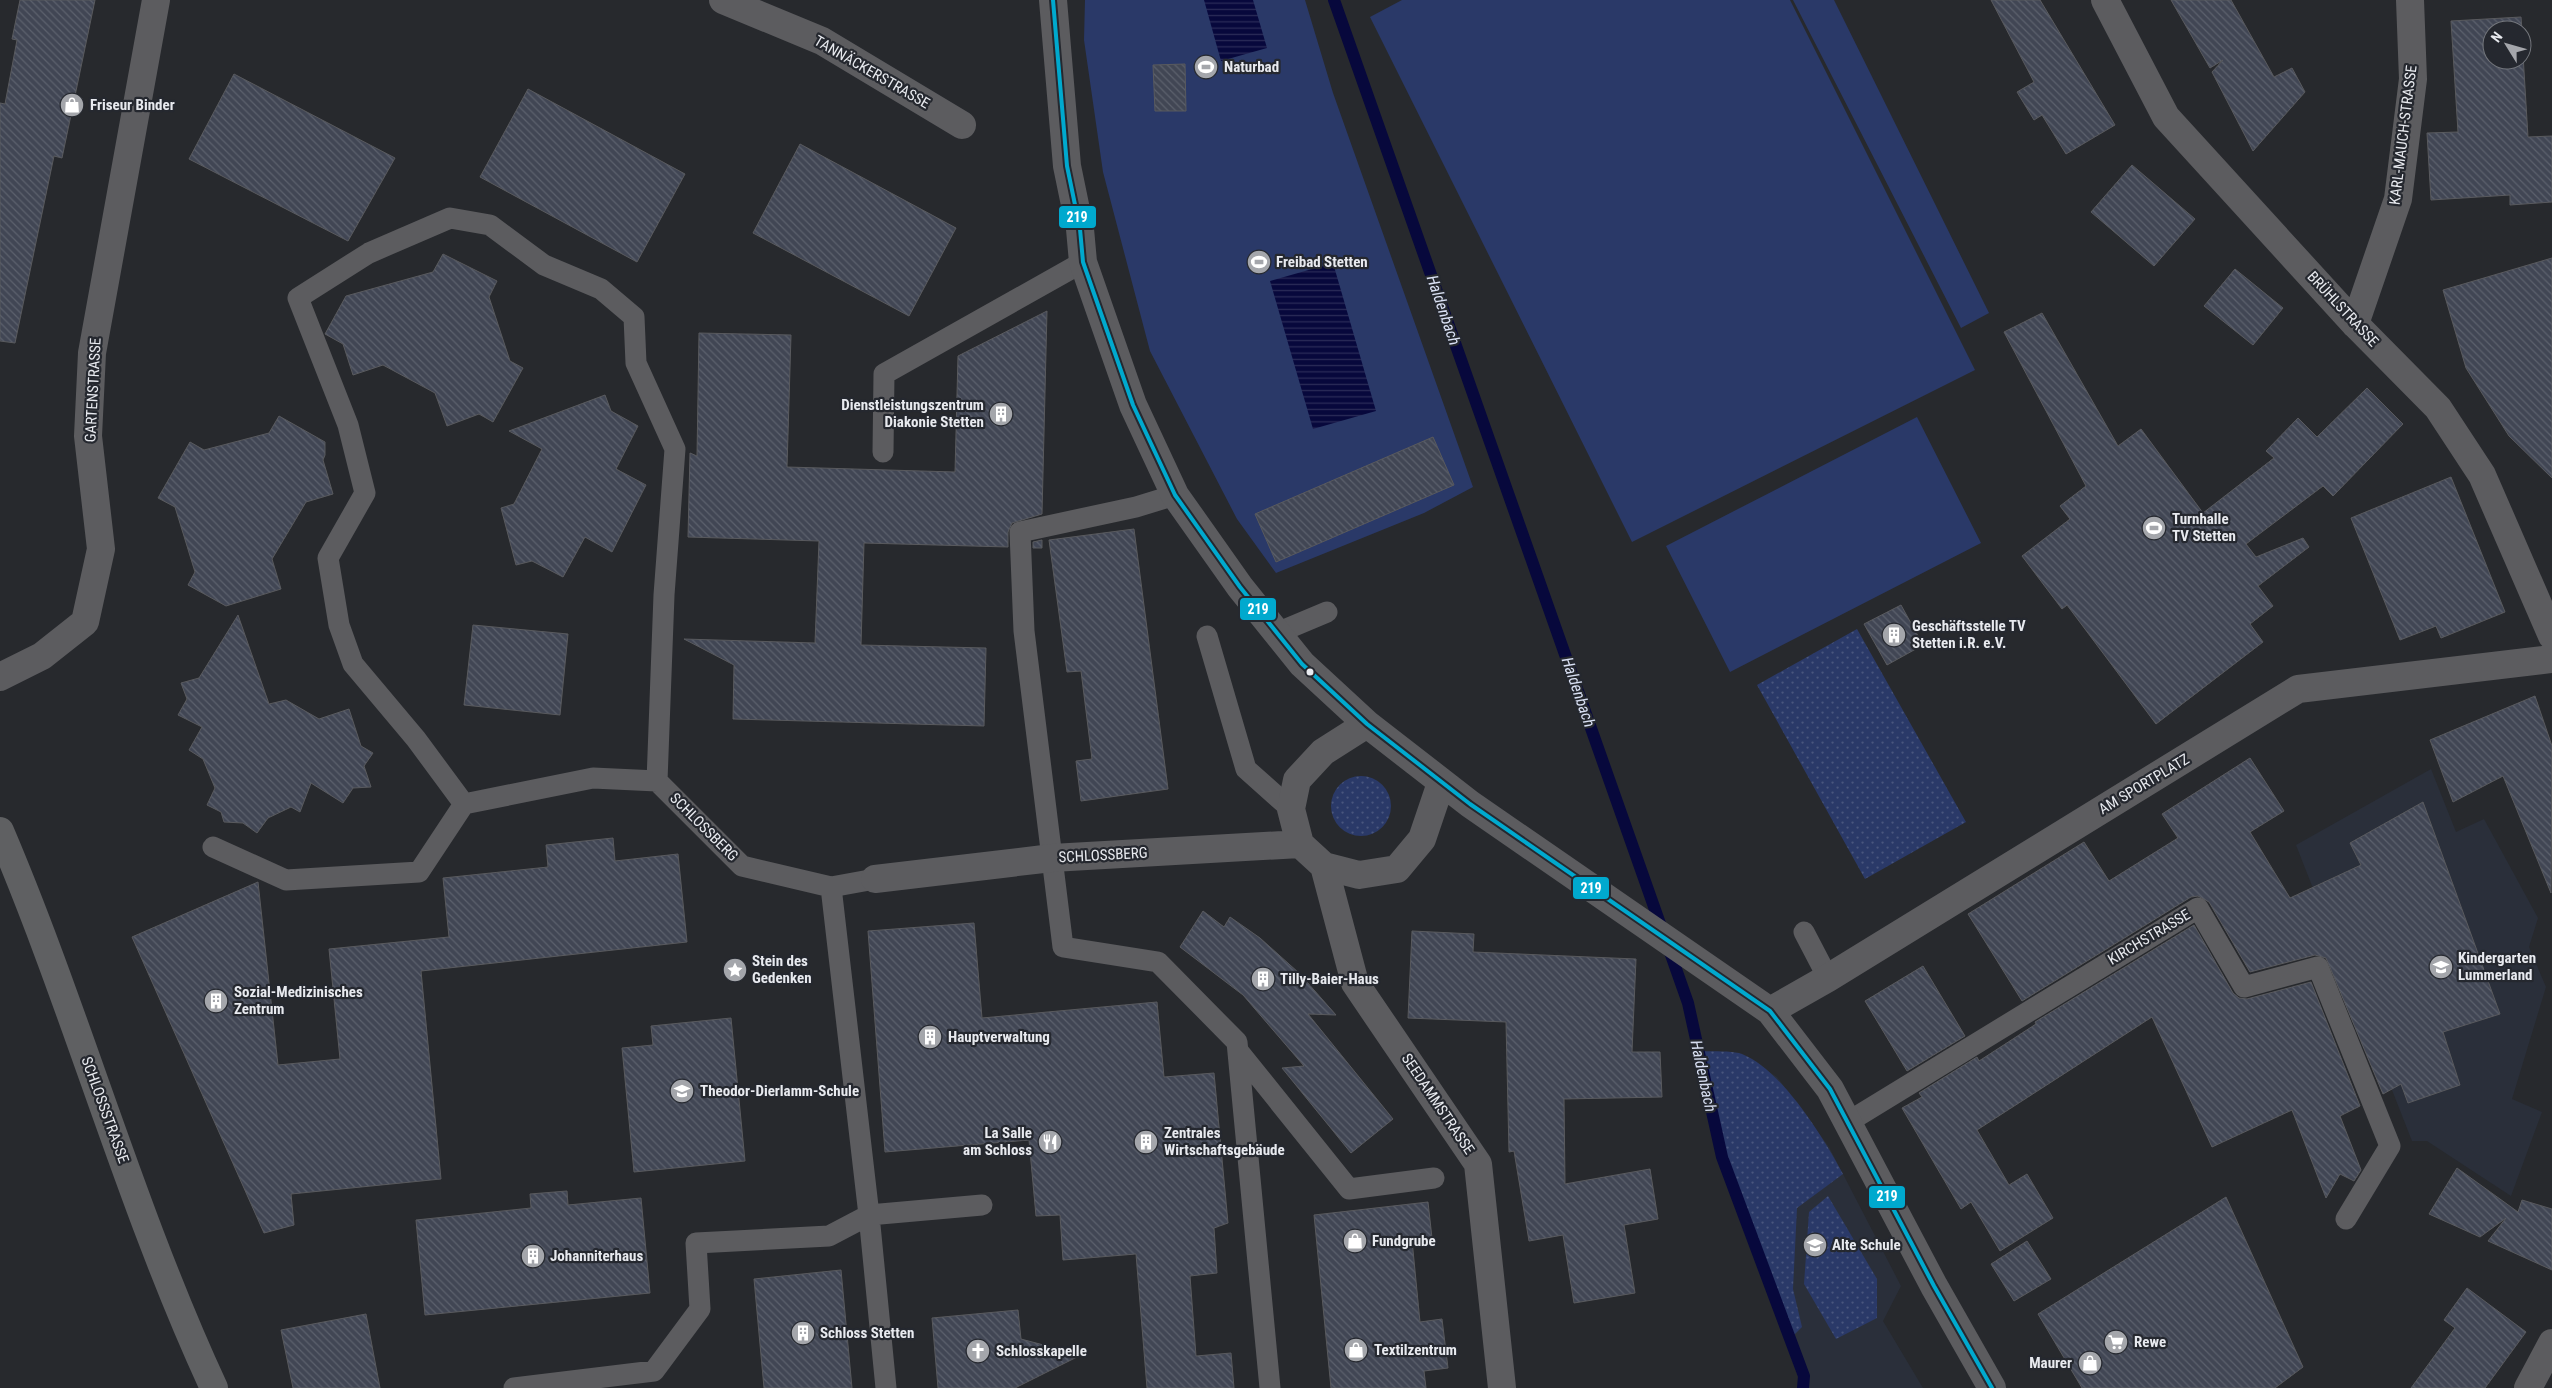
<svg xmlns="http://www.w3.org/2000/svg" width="2552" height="1388" viewBox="0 0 2552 1388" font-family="'Roboto Condensed',sans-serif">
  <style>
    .built { fill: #2a2f3a }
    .green { fill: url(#green-dots) }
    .pitch { fill: #2a3968 }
    .water { fill: url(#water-rules) }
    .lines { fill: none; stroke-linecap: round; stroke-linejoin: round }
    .stream { stroke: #07083c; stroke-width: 12 }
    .building { fill: url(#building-back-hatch); stroke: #595a5e }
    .lane { stroke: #5c5c5f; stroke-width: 21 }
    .street { stroke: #5c5c5f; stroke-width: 28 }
    .secondary { stroke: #5f6062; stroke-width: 28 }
    .bus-1-casing { stroke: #25282f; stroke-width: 8 }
    .bus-1 { stroke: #00a9ce; stroke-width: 4 }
    .bus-dot { fill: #e8eaef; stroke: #25282f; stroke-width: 2 }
    .labels { text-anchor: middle; stroke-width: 4.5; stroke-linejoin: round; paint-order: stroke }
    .poi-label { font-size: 15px; font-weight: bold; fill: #e8eaef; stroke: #25282f; text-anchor: start }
    .street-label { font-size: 15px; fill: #e8eaef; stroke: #25282f }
    .water-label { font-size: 16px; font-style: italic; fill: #d9e0f3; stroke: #25282f }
    .line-badge { stroke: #25282f; stroke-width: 2 }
    .badge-label { font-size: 14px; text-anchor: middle; font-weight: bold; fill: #fff }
  </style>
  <defs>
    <pattern id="green-dots" width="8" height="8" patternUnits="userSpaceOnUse" patternTransform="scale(1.25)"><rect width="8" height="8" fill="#2a3968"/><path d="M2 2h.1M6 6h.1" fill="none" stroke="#49567e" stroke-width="1.8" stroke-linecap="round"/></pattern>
    <pattern id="water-rules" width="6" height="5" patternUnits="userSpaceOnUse" patternTransform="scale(1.25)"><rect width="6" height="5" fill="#07083c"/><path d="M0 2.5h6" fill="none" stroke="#2b2c58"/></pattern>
    <pattern id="building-back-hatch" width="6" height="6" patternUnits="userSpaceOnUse" patternTransform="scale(1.25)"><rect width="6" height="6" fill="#414654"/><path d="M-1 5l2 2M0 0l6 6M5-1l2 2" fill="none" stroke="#5c616d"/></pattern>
  </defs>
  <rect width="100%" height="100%" fill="#27292d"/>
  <path class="built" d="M2431,769L2456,832L2484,819L2538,918L2529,947L2546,987L2512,1099L2542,1112L2511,1196L2427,1141H2412L2296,845Z
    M1692,1051L1741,1054L1777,1077L1829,1147L1901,1286L1883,1321L1923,1388H1798V1377L1720,1162Z"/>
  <path class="green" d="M1857,629L1966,822L1865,879L1757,685Z
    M1331 806a30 30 0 1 1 60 0a30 30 0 1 1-60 0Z
    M1692,1051C1705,1052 1731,1050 1742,1054C1782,1070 1823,1137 1843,1174L1797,1208L1793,1289L1802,1327L1786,1343L1736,1204Z
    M1828,1196L1877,1279V1318L1836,1339L1804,1284L1809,1212Z"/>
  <path class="pitch" d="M1085,0H1305L1333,93L1473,487L1424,513L1276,573L1237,519L1150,351L1103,172L1084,40Z
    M1402,0H1790L1975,370L1632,542L1370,17Z
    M1793,0H1834L1989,313L1961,328Z
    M1917,417L1981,543L1730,672L1666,546Z"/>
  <path class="water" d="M1204,0H1253L1267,48L1221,61Z
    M1333,263L1376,411L1313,429L1270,281Z"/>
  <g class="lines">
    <path class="stream" d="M1334,0L1688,1003L1722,1157L1804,1376L1803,1388"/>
  </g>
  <path class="building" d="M20,0H95L62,158L54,156L15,343L0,341V103L5,104L17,40L12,39Z
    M1991,0H2040L2115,125L2066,154L2042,115L2034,120L2017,92L2034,82Z
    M2171,0H2231L2274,77L2292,68L2305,92L2253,151L2212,72L2223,60L2210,68Z
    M2521,17L2522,30H2492V60H2522V38L2528,137L2552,136V202L2510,205V195L2431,200L2427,133L2458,132L2451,21Z
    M1185,64L1186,111H1155L1153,65Z
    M234,74L395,158L348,241L189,159Z
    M528,89L685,174L637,262L480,177Z
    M800,144L956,228L909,316L753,233Z
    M2132,165L2195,219L2154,266L2091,212Z
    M443,254L497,281L489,297L510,361L523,368L493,422L479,414L447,426L435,393L383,365L353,375L343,344L325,334L346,296L433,272Z
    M2552,258V478L2509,436L2466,368L2443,290Z
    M2235,269L2283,308L2253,345L2204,306Z
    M1047,311L1042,514L1012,523L1008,532V547L864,543L861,645L986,648L984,726L733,719L734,665L684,639L815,643L819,541L688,537L690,453L697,456L699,333L791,335L787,467L955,472L958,356Z
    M2042,313L2118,446L2141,429L2203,513L2274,458L2266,451L2298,418L2317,437L2367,388L2403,424L2333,496L2323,486L2246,544L2256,557L2303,538L2309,547L2258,586L2273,606L2250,624L2263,642L2156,724L2067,605L2062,609L2022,556L2070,519L2060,506L2086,486L2004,332Z
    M605,395L611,411L638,426L616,469L646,485L612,552L585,537L563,577L532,561L516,565L501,508L514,504L542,449L509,431Z
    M279,416L325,442V455L323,460L333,494L306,502L272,559L281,589L226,606L188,585L195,572L175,507L158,498L190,442L204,450L269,433Z
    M1433,437L1454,485L1276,562L1255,514Z
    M2451,477L2505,612L2441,638L2436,626L2400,640L2351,518Z
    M1134,529L1168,789L1081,801L1076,761L1092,759L1081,671L1067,672L1049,540Z
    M1042,540V548H1033V542Z
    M1901,605L1923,645L1887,665L1864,624Z
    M238,615L269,704L286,700L319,719L349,709L361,746L373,753L364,766L371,787L353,788L343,803L311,783L300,812L291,807L268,818L257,833L243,823L224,822L221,812L207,805L215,788L203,759L189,750L202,727L178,715L187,699L181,683L199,678Z
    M473,625L568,634L560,715L464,705Z
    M2535,696L2552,746L2551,893L2503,776L2453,802L2430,740Z
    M2250,758L2284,811L2250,832L2290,898L2361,865L2350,843L2423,802L2500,1014L2443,1032L2460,1085L2408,1103L2401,1084L2383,1094L2326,958L2315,955L2250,972L2209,902L2198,896L2191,897L2022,1001L1968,914L2084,842L2109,881L2178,838L2162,814Z
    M613,838L615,861L678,854L687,942L421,971L441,1179L291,1194L294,1225L264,1233L132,937L258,882L278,1065L340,1059L329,949L449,937L443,878L548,867L546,845Z
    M1203,911L1224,927L1230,917L1260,938L1299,973L1336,1015L1308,1014L1393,1119L1351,1153L1282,1068L1304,1066L1243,995L1180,947Z
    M974,923L982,1018L1157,1002L1164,1077L1214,1073L1228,1223L1214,1228L1217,1273L1190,1276L1196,1356L1231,1353L1234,1388H1147L1136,1254L1063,1260L1060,1215L1036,1216L1029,1140L885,1152L868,931Z
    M2194,925L2233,993L2239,998L2247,999L2311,982L2360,1106L2340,1116L2361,1170L2354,1181L2340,1174L2326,1198L2292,1110L2212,1147L2152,1017L1977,1130L2009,1185L2027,1174L2053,1218L2000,1251L1971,1202L1961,1209L1902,1108L1922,1097L1919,1093L1977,1057L1979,1061L2036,1024L2035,1022Z
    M1412,931L1474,934L1473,952L1636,959L1632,1052H1660L1662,1097L1564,1099L1565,1184L1650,1169L1658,1219L1624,1225L1635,1293L1574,1303L1563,1235L1529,1241L1514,1151L1509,1152L1506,1022L1408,1018Z
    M1923,966L1965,1036L1907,1071L1865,1001Z
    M731,1018L745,1161L634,1172L622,1048L653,1045L651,1026Z
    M2457,1168L2518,1212L2522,1200L2552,1209V1270L2488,1241L2506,1218L2480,1237L2429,1214Z
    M567,1191L568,1205L641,1198L650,1293L425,1315L416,1220L531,1208L530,1194Z
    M2226,1197L2303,1367L2275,1388H2082L2038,1314Z
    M1428,1202L1432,1238L1412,1240L1420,1322L1442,1319L1448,1368L1424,1371L1426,1388H1331L1314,1215Z
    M2027,1241L2051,1279L2014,1301L1991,1264Z
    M841,1270L852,1388H764L754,1279Z
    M2467,1288L2526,1332L2485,1388H2411L2455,1328L2444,1320Z
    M1018,1310L1021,1339L1081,1355L1015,1388H938L932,1318Z
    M366,1314L380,1388H293L281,1330Z"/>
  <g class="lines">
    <path class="lane" d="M883,452L884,374L1083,262
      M1175,495L1136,507L1020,532L1024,631L1063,947L1158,962L1237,1042L1270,1388
      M1277,633L1327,612
      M1207,636L1246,769L1291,809
      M464,804L416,739L353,664L339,625L328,558L365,493L348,425L298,298L369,253L450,218L490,225L544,265L601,289L634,317L636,363L675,449L664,595L657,781
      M213,847L286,880L419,872L464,804L593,778L657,781L742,866L831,887L875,879
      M1804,932L1828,978
      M1239,1052L1349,1189L1434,1178
      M1848,1122L2198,908L2244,987L2318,967L2390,1146L2346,1219
      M514,1388L654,1371L700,1309L696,1243L829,1236L869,1215L831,887
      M886,1388L869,1215L982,1205"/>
    <path class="street" d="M723,0L822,41L962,125
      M1053,0L1067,166L1080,229L1083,262L1133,405L1175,495L1240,587L1302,664L1367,724L1470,804L1770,1011L1830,1089L1934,1286L1992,1388
      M2105,0L2166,117L2355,324L2438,408L2482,475L2552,636
      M2355,324L2398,199L2413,79L2410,0
      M0,677L42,656L85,622L101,549L88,436L92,353L156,0
      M1367,724L1323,752L1297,780L1291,809L1300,844L1324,866L1359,875L1397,869L1422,839L1441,783
      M1324,866L1355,983L1478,1164L1502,1388
      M875,879L1052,858L1300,844
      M1770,1011L1828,978L2298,689L2552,659
      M2528,1388L2552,1343"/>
    <path class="secondary" d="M0,831C78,1014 130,1207 214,1388"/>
    <g class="bus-1-casing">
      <path id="bus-1" d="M1053,0L1067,166L1080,229L1083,262L1133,405L1175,495L1240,587L1302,664L1367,724L1470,804L1770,1011L1830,1089L1934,1286L1992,1388"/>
    </g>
    <use href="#bus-1" class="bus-1"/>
  </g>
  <defs>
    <g id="stadium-disc" transform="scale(1.25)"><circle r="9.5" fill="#a4a6ab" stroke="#25282f"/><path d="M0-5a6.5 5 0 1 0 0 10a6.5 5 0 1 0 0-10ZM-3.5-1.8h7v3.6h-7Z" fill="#fff"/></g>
    <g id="shop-disc" transform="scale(1.25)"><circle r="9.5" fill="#a4a6ab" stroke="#25282f"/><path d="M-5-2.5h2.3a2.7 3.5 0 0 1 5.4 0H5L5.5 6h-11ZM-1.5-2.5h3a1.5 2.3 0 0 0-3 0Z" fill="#fff"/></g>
    <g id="building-disc" transform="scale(1.25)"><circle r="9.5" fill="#a4a6ab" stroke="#25282f"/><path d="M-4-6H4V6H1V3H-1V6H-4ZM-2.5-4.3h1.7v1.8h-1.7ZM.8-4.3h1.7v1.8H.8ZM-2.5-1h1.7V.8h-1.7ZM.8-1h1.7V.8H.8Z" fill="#fff"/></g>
    <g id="school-disc" transform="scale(1.25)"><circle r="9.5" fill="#a4a6ab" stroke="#25282f"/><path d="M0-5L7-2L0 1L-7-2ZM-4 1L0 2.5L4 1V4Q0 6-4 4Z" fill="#fff"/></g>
    <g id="sight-disc" transform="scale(1.25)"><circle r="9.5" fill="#a4a6ab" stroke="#25282f"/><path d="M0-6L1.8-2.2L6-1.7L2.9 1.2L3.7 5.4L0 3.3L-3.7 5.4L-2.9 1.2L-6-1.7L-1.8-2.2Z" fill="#fff"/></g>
    <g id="restaurant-disc" transform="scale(1.25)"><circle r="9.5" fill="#a4a6ab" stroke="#25282f"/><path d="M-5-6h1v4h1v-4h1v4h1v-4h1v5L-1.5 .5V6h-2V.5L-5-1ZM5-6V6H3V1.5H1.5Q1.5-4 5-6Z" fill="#fff"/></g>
    <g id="supermarket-disc" transform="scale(1.25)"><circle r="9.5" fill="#a4a6ab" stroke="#25282f"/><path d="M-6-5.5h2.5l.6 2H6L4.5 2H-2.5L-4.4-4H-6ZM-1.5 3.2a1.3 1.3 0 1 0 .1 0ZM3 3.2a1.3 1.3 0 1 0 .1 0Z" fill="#fff"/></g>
    <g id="church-disc" transform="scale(1.25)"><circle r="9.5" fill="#a4a6ab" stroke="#25282f"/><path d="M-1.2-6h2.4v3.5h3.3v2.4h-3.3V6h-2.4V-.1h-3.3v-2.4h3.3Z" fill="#fff"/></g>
  </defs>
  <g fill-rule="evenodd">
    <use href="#stadium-disc" x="1206" y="67"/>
    <use href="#shop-disc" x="72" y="105"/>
    <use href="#stadium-disc" x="1259" y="262"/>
    <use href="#building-disc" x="1001" y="414"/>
    <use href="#stadium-disc" x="2154" y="528"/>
    <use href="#building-disc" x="1894" y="635"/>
    <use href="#school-disc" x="2441" y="967"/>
    <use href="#sight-disc" x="735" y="970"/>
    <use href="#building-disc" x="1263" y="979"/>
    <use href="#building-disc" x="216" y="1001"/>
    <use href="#building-disc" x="930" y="1037"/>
    <use href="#school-disc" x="682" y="1091"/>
    <use href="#restaurant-disc" x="1050" y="1142"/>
    <use href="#building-disc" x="1146" y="1142"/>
    <use href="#shop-disc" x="1355" y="1241"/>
    <use href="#school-disc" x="1815" y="1245"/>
    <use href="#building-disc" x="533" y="1256"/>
    <use href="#building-disc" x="803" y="1333"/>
    <use href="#supermarket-disc" x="2116" y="1342"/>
    <use href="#shop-disc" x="1356" y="1350"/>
    <use href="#church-disc" x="978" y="1351"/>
    <use href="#shop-disc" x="2090" y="1363"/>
  </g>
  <circle class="bus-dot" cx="1310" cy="672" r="4.5"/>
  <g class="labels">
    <g class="poi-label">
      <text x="1224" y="72">Naturbad</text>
      <text x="90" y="110">Friseur Binder</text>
      <text x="1276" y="267">Freibad Stetten</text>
      <text x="984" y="410" text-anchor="end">Dienstleistungszentrum<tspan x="984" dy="17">Diakonie Stetten</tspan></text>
      <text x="2172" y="524">Turnhalle<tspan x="2172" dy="17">TV Stetten</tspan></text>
      <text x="1912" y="631">Geschäftsstelle TV<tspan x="1912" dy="17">Stetten i.R. e.V.</tspan></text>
      <text x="2458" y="963">Kindergarten<tspan x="2458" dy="17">Lummerland</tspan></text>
      <text x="752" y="966">Stein des<tspan x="752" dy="17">Gedenken</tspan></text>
      <text x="1280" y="984">Tilly-Baier-Haus</text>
      <text x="234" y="997">Sozial-Medizinisches<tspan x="234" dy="17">Zentrum</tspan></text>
      <text x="948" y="1042">Hauptverwaltung</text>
      <text x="700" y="1096">Theodor-Dierlamm-Schule</text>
      <text x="1032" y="1138" text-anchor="end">La Salle<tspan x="1032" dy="17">am Schloss</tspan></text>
      <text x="1164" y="1138">Zentrales<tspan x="1164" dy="17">Wirtschaftsgebäude</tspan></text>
      <text x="1372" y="1246">Fundgrube</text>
      <text x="1832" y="1250">Alte Schule</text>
      <text x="550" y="1261">Johanniterhaus</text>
      <text x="820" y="1338">Schloss Stetten</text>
      <text x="2134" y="1347">Rewe</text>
      <text x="1374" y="1355">Textilzentrum</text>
      <text x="996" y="1356">Schlosskapelle</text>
      <text x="2072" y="1368" text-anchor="end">Maurer</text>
    </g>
    <g class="street-label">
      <text transform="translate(872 72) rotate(30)" y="5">TANNÄCKERSTRASSE</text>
      <text transform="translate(2403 135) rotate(-83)" y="5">KARL-MAUCH-STRASSE</text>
      <text transform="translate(2343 309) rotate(47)" y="5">BRÜHLSTRASSE</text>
      <text transform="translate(93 390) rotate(-87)" y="5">GARTENSTRASSE</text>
      <text transform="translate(2144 784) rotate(-31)" y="5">AM SPORTPLATZ</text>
      <text transform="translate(704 827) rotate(45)" y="5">SCHLOSSBERG</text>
      <text transform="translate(1103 855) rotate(-3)" y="5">SCHLOSSBERG</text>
      <text transform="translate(2149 937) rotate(-31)" y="5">KIRCHSTRASSE</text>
      <text transform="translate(1438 1104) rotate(56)" y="5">SEEDAMMSTRASSE</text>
      <text transform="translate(105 1110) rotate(70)" y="5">SCHLOSSSTRASSE</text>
    </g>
    <g class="water-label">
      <text transform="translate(1444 310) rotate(71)" y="6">Haldenbach</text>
      <text transform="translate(1579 692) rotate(71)" y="6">Haldenbach</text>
      <text transform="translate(1704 1076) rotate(78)" y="6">Haldenbach</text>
    </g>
  </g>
  <g class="line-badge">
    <rect x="1058" y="205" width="39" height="24" rx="5" fill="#00a9ce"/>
    <rect x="1239" y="597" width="38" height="24" rx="5" fill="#00a9ce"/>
    <rect x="1572" y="876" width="38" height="24" rx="5" fill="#00a9ce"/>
    <rect x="1868" y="1185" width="38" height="24" rx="5" fill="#00a9ce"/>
  </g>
  <g class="badge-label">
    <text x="1077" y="222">219</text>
    <text x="1258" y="614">219</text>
    <text x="1591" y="893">219</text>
    <text x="1887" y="1201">219</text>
  </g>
  <g transform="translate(2507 45) rotate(307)"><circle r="24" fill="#25282f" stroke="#73767c"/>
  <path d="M0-4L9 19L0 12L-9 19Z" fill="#a4a6ab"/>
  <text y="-8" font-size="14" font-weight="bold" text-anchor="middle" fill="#e8eaef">N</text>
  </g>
</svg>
